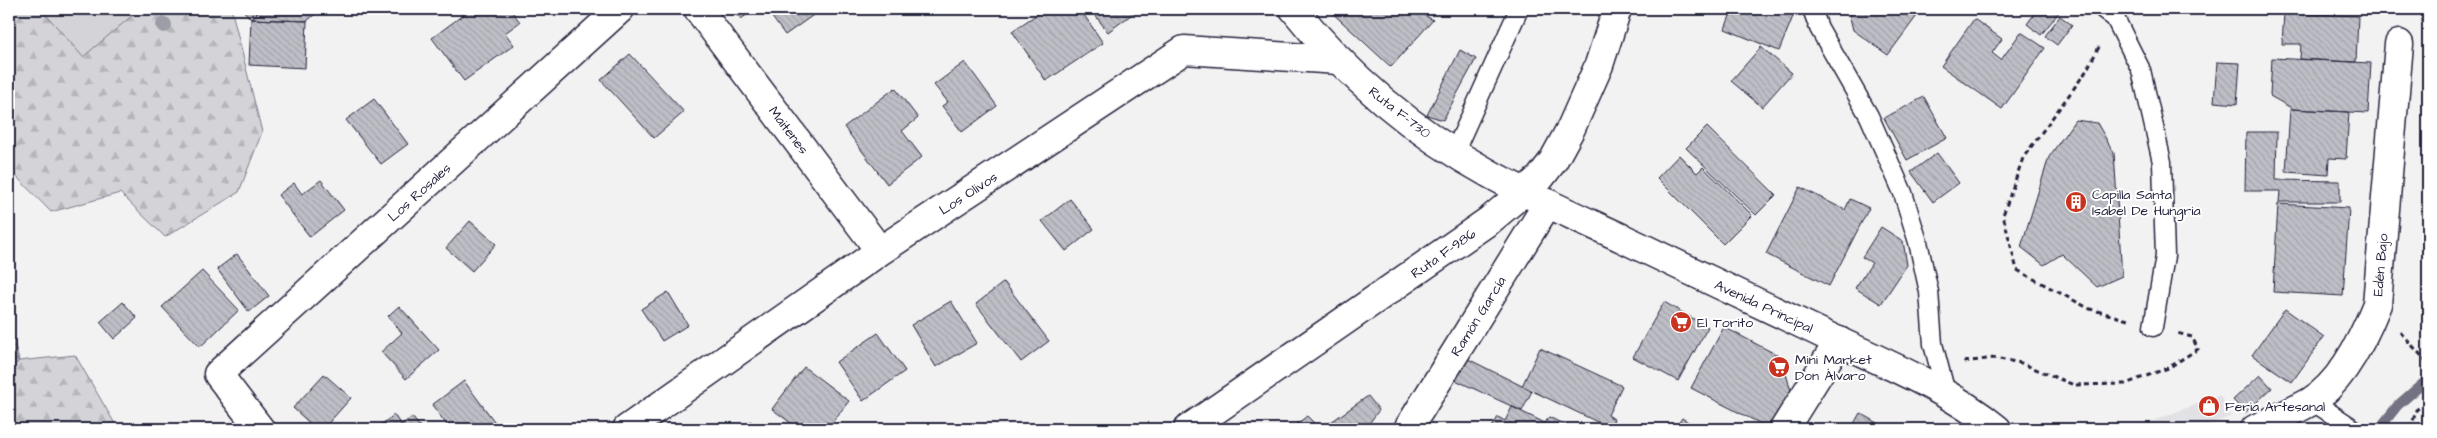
<svg xmlns="http://www.w3.org/2000/svg" width="2437" height="438" viewBox="0 0 2437 438" font-family="'Architects Daughter',sans-serif">
  <style>
    .built { fill: #e2e2e6 }
    .forest { fill: url(#forest-firs); stroke: #7a7a8a }
    .garden { fill: #d3d3d8; stroke: #7a7a8a }
    .water { fill: url(#water-rules); stroke: #727282 }
    .lines { fill: none; stroke-linecap: round; stroke-linejoin: round }
    .stream { stroke: #727282; stroke-width: 10 }
    .building { fill: url(#building-back-hatch); stroke: #22223b }
    .service-casing { stroke: #22223b; stroke-width: 21 }
    .minor-casing { stroke: #22223b; stroke-width: 31 }
    .tertiary-casing { stroke: #22223b; stroke-width: 31 }
    .secondary-casing { stroke: #22223b; stroke-width: 31 }
    .path { stroke: #22223b; stroke-width: 3; stroke-dasharray: 5 4; stroke-linecap: butt }
    .service { stroke: #fff; stroke-width: 18 }
    .minor { stroke: #fff; stroke-width: 28 }
    .tertiary { stroke: #fff; stroke-width: 28 }
    .secondary { stroke: #fff; stroke-width: 28 }
    .tree { fill: #9d9da8 }
    .labels { text-anchor: middle; stroke-width: 4; stroke-linejoin: round; paint-order: stroke }
    .street-label { font-size: 14px; fill: #22223b; stroke: #fff }
    .poi-label { font-size: 14px; fill: #22223b; stroke: #fff; text-anchor: start }
  </style>
  <defs>
    <pattern id="forest-firs" width="22" height="20" patternUnits="userSpaceOnUse" patternTransform="scale(1.25)"><rect width="22" height="20" fill="#d3d3d8"/><path d="M5 1l3.5 6h-7zM16 11l3.5 6h-7z" fill="#b5b5ba"/></pattern>
    <pattern id="water-rules" width="6" height="5" patternUnits="userSpaceOnUse" patternTransform="scale(1.25)"><rect width="6" height="5" fill="#a8a8b2"/><path d="M0 2.5h6" fill="none" stroke="#888892"/></pattern>
    <pattern id="building-back-hatch" width="6" height="6" patternUnits="userSpaceOnUse" patternTransform="scale(1.25)"><rect width="6" height="6" fill="#bebec6"/><path d="M-1 5l2 2M0 0l6 6M5-1l2 2" fill="none" stroke="#a3a3ab"/></pattern>
  </defs>
  <rect width="100%" height="100%" fill="#f2f2f3"/>
  <filter id="ink" filterUnits="userSpaceOnUse"><feTurbulence type="fractalNoise" baseFrequency=".02" numOctaves="2"/><feDisplacementMap in="SourceGraphic" scale="10" xChannelSelector="R" yChannelSelector="G"/><feConvolveMatrix kernelMatrix="1 2 1 2 8 2 1 2 1" color-interpolation-filters="sRGB"/></filter>
  <g filter="url(#ink)">
    <path class="built" d="M2220,395L2231,416L2200,429H2132Z"/>
    <path class="forest" d="M9,9H229L232,12L262,132L239,192L165,237L120,193L51,212L9,169Z
      M75,355L118,429H9V371L19,361Z"/>
    <path class="garden" d="M41,9H140L83,57Z"/>
    <path class="water" d="M9,321L19,361L9,371Z"/>
    <g class="lines">
      <path class="stream" d="M2379,429L2398,405L2428,379"/>
    </g>
    <path class="building" d="M242,9H261L251,19Z
      M261,9H321L307,21L251,19Z
      M471,9H510L520,22L505,33L514,45L464,81L432,38Z
      M734,9H755L741,19Z
      M766,9H817L819,11L785,35Z
      M1041,9H1080L1103,43L1046,81L1012,31L1042,11Z
      M1090,9H1139L1108,32Z
      M1328,9H1414L1433,20L1391,67Z
      M1721,9H1796L1779,51L1725,29L1731,13Z
      M1848,9H1922L1888,55L1853,30Z
      M2038,9H2055L2059,12L2041,35L2027,24Z
      M2284,13L2358,16L2356,62L2300,59L2301,44H2282Z
      M2060,16L2072,25L2057,45L2045,36Z
      M251,19L307,21L305,68L249,65Z
      M1974,19L2002,39L1992,53L2001,60L2021,32L2045,48L2002,109L1941,66Z
      M1761,47L1792,73L1762,107L1731,81Z
      M1460,50L1476,59L1443,120L1427,115Z
      M630,54L684,112L654,138L601,80Z
      M2272,58L2371,63L2368,113L2293,109L2270,96Z
      M965,62L997,106L962,132L942,106L948,102L934,85Z
      M2217,62L2240,63L2237,104L2214,102Z
      M895,88L918,118L902,131L922,157L887,184L844,127Z
      M1924,97L1947,138L1907,160L1884,118Z
      M374,99L408,144L381,164L346,120Z
      M2290,109L2349,112L2346,159L2329,158L2328,175L2286,172Z
      M2075,120L2097,123L2114,153L2122,276L2097,287L2062,254L2044,265L2021,247L2049,157Z
      M1707,127L1776,195L1756,215L1686,148Z
      M2246,132H2277L2276,180L2340,181V202H2279L2280,191H2245Z
      M1937,153L1959,183L1933,202L1911,172Z
      M1679,155L1697,173L1703,167L1752,215L1723,244L1657,178Z
      M321,180L344,210L310,237L278,195L294,183L302,194Z
      M1800,187L1845,210L1850,199L1869,208L1829,286L1766,254Z
      M1070,199L1094,229L1066,251L1042,221Z
      M2278,204L2349,208L2343,296L2273,292Z
      M470,221L496,244L472,271L446,248Z
      M1881,227L1903,241L1907,265L1881,304L1855,288L1872,263L1862,257Z
      M237,254L269,296L249,312L217,269Z
      M202,271L239,310L200,347L162,307Z
      M1004,282L1049,341L1021,362L976,304Z
      M668,292L688,325L662,341L641,309Z
      M951,301L977,343L936,367L911,325Z
      M123,302L137,318L114,339L100,322Z
      M1664,302L1708,327L1678,381L1633,357Z
      M399,306L439,350L406,379L381,352L402,333L388,316Z
      M2285,309L2324,337L2292,382L2252,355Z
      M1724,327L1781,357L1791,391L1771,429L1691,388Z
      M878,333L905,371L863,401L836,362Z
      M1540,348L1622,386L1608,415L1614,419L1610,428L1522,386Z
      M1464,357L1532,391L1522,411L1453,379Z
      M804,367L849,401L827,429H799L772,409Z
      M324,374L351,398L323,429H316L293,408Z
      M2260,375L2272,388L2245,413L2233,400Z
      M464,381L500,429H450L432,405Z
      M1368,396L1379,410L1365,429H1321Z
      M1512,407L1545,423L1549,417L1573,429H1491L1498,417L1505,421Z
      M1860,413L1887,429H1851Z
      M394,415L401,425L412,417L422,429H375Z
      M1307,416L1320,429H1291Z
      M1682,418L1699,429H1675Z
      M751,421L757,429H739Z"/>
    <g class="lines">
      <g class="service-casing">
        <path id="service" d="M1812,9L1819,28L1869,116L1903,193L1918,242L1929,292L1933,344L1946,393
          M2103,9L2115,18L2141,70L2162,162L2165,256L2153,327
          M1454,153L1519,9
          M2312,401L2354,429"/>
      </g>
      <g class="minor-casing">
        <path id="minor" d="M698,9L880,251
          M260,429L218,374L620,9
          M627,429L880,251L1184,50L1339,60
          M1408,429L1548,203
          M1784,429L1839,341
          M2255,429C2273,420 2292,412 2310,402C2342,383 2364,337 2377,304L2399,44"/>
      </g>
      <g class="tertiary-casing">
        <path id="tertiary" d="M1294,9C1347,76 1415,133 1490,174C1533,198 1579,218 1624,239C1690,271 1757,302 1823,334C1883,363 1944,386 1997,429"/>
      </g>
      <g class="secondary-casing">
        <path id="secondary" d="M1188,429L1490,220L1540,178L1553,161L1571,128L1599,65L1617,9"/>
      </g>
      <path class="path" d="M2099,47L2085,73L2023,158L2003,215L2017,270L2090,309L2128,320
        M2400,332L2428,363
        M1964,362L1994,358L2021,363L2074,385L2125,384L2168,368L2198,349L2192,337L2177,333
        M2411,429L2416,410L2428,401"/>
      <use href="#service" class="service"/>
      <use href="#minor" class="minor"/>
      <use href="#tertiary" class="tertiary"/>
      <use href="#secondary" class="secondary"/>
    </g>
    <circle class="tree" cx="164" cy="25" r="8"/>
  </g>
  <defs>
    <g id="building-disc" transform="scale(1.125)"><circle r="9.5" fill="#c8321e" stroke="#fff"/><path d="M-4-6H4V6H1V3H-1V6H-4ZM-2.5-4.3h1.7v1.8h-1.7ZM.8-4.3h1.7v1.8H.8ZM-2.5-1h1.7V.8h-1.7ZM.8-1h1.7V.8H.8Z" fill="#fff"/></g>
    <g id="supermarket-disc" transform="scale(1.125)"><circle r="9.5" fill="#c8321e" stroke="#fff"/><path d="M-6-5.5h2.5l.6 2H6L4.5 2H-2.5L-4.4-4H-6ZM-1.5 3.2a1.3 1.3 0 1 0 .1 0ZM3 3.2a1.3 1.3 0 1 0 .1 0Z" fill="#fff"/></g>
    <g id="shop-disc" transform="scale(1.125)"><circle r="9.5" fill="#c8321e" stroke="#fff"/><path d="M-5-2.5h2.3a2.7 3.5 0 0 1 5.4 0H5L5.5 6h-11ZM-1.5-2.5h3a1.5 2.3 0 0 0-3 0Z" fill="#fff"/></g>
  </defs>
  <g fill-rule="evenodd">
    <use href="#building-disc" x="2076" y="202"/>
    <use href="#supermarket-disc" x="1681" y="322"/>
    <use href="#supermarket-disc" x="1779" y="367"/>
    <use href="#shop-disc" x="2209" y="406"/>
  </g>
  <g class="labels">
    <g class="street-label">
      <text transform="translate(1400 112) rotate(38)" y="5">Ruta F-730</text>
      <text transform="translate(789 130) rotate(53)" y="5">Maitenes</text>
      <text transform="translate(419 192) rotate(-42)" y="5">Los Rosales</text>
      <text transform="translate(968 193) rotate(-33)" y="5">Los Olivos</text>
      <text transform="translate(1443 253) rotate(-35)" y="5">Ruta F-986</text>
      <text transform="translate(2380 265) rotate(-85)" y="5">Edén Bajo</text>
      <text transform="translate(1764 306) rotate(25)" y="5">Avenida Principal</text>
      <text transform="translate(1478 316) rotate(-58)" y="5">Ramón García</text>
    </g>
    <g class="poi-label">
      <text x="2092" y="199">Capilla Santa<tspan x="2092" dy="16">Isabel De Hungría</tspan></text>
      <text x="1697" y="327">El Torito</text>
      <text x="1795" y="364">Mini Market<tspan x="1795" dy="16">Don Álvaro</tspan></text>
      <text x="2225" y="411">Feria Artesanal</text>
    </g>
  </g>
  <rect width="2437" height="438" fill="none" stroke="#fff" stroke-width="30"/>
  <rect x="15" y="15" width="2407" height="408" fill="none" stroke="#22223b" stroke-width="2" filter="url(#ink)"/>
</svg>
